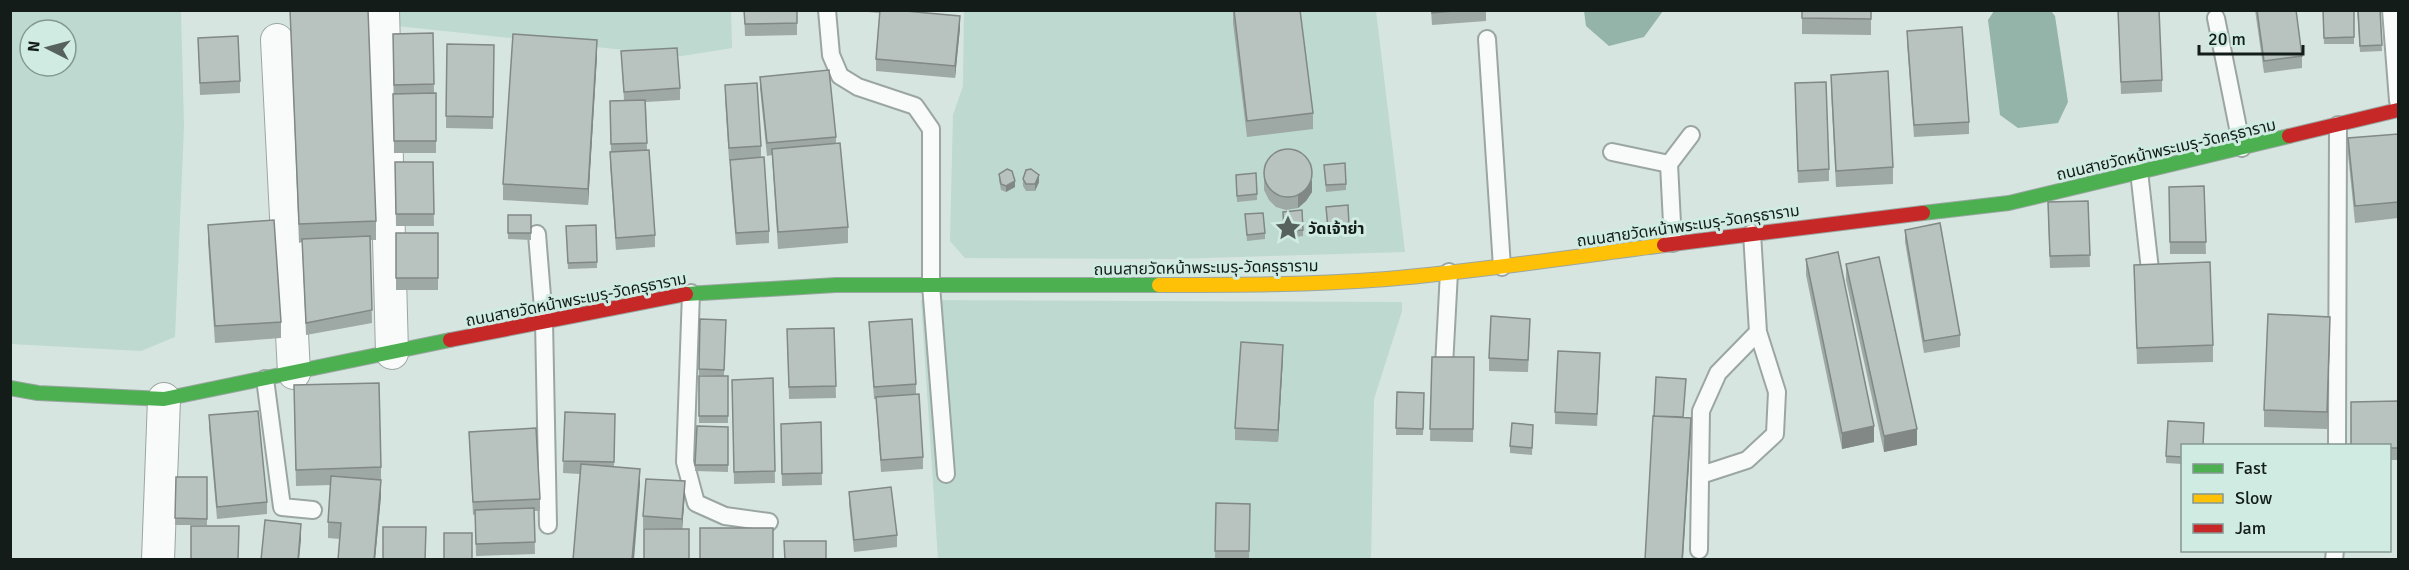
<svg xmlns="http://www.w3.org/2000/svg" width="2409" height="570" viewBox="0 0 2409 570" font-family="Signika,'Noto Sans Thai',sans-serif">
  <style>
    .green { fill: #bdd9d0; fill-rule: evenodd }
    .water { fill: #94b3a9 }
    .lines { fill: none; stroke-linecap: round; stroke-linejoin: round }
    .lane-casing { stroke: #9ba6a2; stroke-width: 20 }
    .street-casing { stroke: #9ba6a2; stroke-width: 34 }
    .fast-casing { stroke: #9ba6a2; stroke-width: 16 }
    .slow-casing { stroke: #9ba6a2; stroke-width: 16 }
    .jam-casing { stroke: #9ba6a2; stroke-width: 16 }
    .lane { stroke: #f9fbfa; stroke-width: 16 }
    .street { stroke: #f9fbfa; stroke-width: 32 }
    .fast { stroke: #4caf50; stroke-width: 14 }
    .slow { stroke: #ffc107; stroke-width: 14 }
    .jam { stroke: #c62828; stroke-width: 14 }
    .wall { fill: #9ea8a5 }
    .shaded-wall { fill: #818886 }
    .building { fill: #b8c3c0; stroke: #818886; stroke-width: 1.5 }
    .labels { text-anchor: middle; stroke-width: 6; stroke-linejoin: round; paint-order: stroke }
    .street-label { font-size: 16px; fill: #131c19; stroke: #d0ebe2 }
    .poi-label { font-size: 16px; font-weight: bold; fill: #131c19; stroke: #d0ebe2; text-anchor: start }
  </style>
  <rect width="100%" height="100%" fill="#d6e5e0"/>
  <path class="green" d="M11,10L181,11L184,126L175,337L141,351L11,344ZM30,30H66V66H30Z
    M394,11H731L732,48L682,56L397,26Z
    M964,11H1376L1405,252L1172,259L965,258L950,241L953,115L963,86Z
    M921,300L1402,302V311L1374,399L1371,559H938Z"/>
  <path class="water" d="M1584,11V10L1663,11L1644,37L1609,46L1586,26Z
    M1994,11H2051L2055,16L2068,102L2058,123L2018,128L2000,115L1988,20Z"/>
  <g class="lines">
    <g class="lane-casing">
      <path id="lane" d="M827,10L831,55L840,76L858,87L915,106L931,129V285L946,474
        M2391,10L2398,101
        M2216,18L2242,148
        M1487,39L1502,267
        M1612,152L1669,164
        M2139,171L2150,270
        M537,234L544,321L548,525
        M1673,243L1669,164L1691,135
        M691,293L685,462L696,503L725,516L769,522
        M1444,366L1449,272
        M265,379L282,507L313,510
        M2337,446L2338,125
        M1701,475L1747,460L1775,434L1777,392L1758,332L1752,233
        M1699,550L1701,411L1718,373L1758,332
        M2334,560L2335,550"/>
    </g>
    <g class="street-casing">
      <path id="street" d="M383,10L392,353
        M277,40L294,373
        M158,560L164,399"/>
    </g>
    <g class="fast-casing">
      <path id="fast" d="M1923,213L2009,203L2289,136
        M686,294L836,285H1159
        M10,388L38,393L164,399L450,340"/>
    </g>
    <g class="slow-casing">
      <path id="slow" d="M1159,285C1235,285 1312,285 1387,279C1480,271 1572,257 1664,245"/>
    </g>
    <g class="jam-casing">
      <path id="jam" d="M2289,136L2398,110
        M1664,245L1923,213
        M450,340L686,294"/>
    </g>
    <use href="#lane" class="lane"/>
    <use href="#street" class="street"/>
    <use href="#fast" class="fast"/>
    <use href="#slow" class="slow"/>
    <use href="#jam" class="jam"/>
  </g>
  <path class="wall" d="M290,10H368L376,221V240H370L372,323L306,335L302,242L299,243Z
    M744,10H797V35L745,36Z
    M842,10H919V13L960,28L955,78L876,71V59L880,13Z
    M1233,10L1313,113V129L1247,137L1233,23Z
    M1431,10H1486V21L1432,25Z
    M1802,10H1871V35L1802,34Z
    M2118,10L2162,80V92L2121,94Z
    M2255,10H2296L2302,56V68L2264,73Z
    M2323,10H2354V44H2324Z
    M2357,10H2380L2382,51L2360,52Z
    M1907,31L1969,122V134L1914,137L1907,43Z
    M433,33L434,93H436V153H394L393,34Z
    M198,38L240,81V93L200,95Z
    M447,44L494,45L493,129L446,128Z
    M621,51L680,88V100L646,102L647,150L655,235V247L616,250L610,164L611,152L610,101L624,100Z
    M597,56L588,205L503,200V184Z
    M1831,75L1893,167V184L1836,187L1831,91Z
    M760,77L836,137V143L848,227V243L778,249L772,155L767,156L760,89Z
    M725,85L761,146V157L769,231V243L736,245L730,172V160H729L725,98Z
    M1795,95L1829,169V181L1798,183Z
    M2398,134V218L2355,223L2348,154V138Z
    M395,162H433L434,226H396Z
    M1324,165L1346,184V190L1326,192Z
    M999,174L1015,187L1006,192L1001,190L999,180Z
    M1236,175L1257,194V200L1237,202Z
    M1264,178L1312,192L1306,201L1298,208L1286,210L1276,207L1269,200L1264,190Z
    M1023,179L1039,182L1035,191H1026L1023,186Z
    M2204,186L2206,254H2170L2169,187Z
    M2088,201L2090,267L2050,268L2048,215Z
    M1348,205L1349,233L1328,234L1326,207Z
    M1283,212L1303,230V236L1284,238Z
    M1245,214L1265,233V239L1247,241Z
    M531,215V240L508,239V233Z
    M208,225L281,322V338L215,343L208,242Z
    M596,225L597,268L568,269L566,226Z
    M1905,230L1960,335V347L1924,353L1905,242Z
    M396,233H438V290H396Z
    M1806,259L1874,442L1842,449L1806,275Z
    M1846,264L1917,445L1884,452L1846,280Z
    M2134,265L2213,345V362L2137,364Z
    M726,320L724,376H728V423H699V376H724L699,375V369Z
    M869,322L916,384V394L923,457V469L881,472L876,399H874Z
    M834,328L836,398L789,399L787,329Z
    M1530,331L1528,372L1489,371V358Z
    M2330,333L2327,429L2264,427V410Z
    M1283,357L1278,442L1235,440V428Z
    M1432,357H1474L1473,442L1430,441Z
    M1600,365L1597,426L1555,424V412Z
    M773,378L775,483L734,484L732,380Z
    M1397,392L1424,393L1423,435H1396Z
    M2398,401V460H2390V446Z
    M294,402L381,467V496L375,560H338L340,539L328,538V522L331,485L296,486Z
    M565,412L615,414L614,467L640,485L580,474L563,473Z
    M209,415L267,502V514L217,519L209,428Z
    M821,422L822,485L782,486L781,436Z
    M1533,425L1532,455L1510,453V446Z
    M697,426L728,427V472L695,471Z
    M469,432L540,499V511H534L535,554L476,556L475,514L473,515Z
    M2182,446V464L2166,463V456Z
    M176,477H207V525H175Z
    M849,492L897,535V547L854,552L849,504Z
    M685,493L682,529L643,528V516Z
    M1216,503L1250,504L1249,560H1215Z"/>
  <path class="shaded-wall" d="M960,16V28L955,78V66Z
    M597,40V56L588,205V189Z
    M1039,175V182L1035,191V184Z
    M1312,180V192L1306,201L1298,208V196Z
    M1015,181V187L1006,192V186Z
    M2330,317V333L2327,429V412Z
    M1283,345V357L1278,442V430Z
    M1691,418V434L1683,560H1682Z
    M1874,426V442L1842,449V433Z
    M1917,429V445L1884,452V436Z
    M640,469V485L634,560H632Z
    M381,480V496L375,560H374Z
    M685,481V493L682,531V519Z
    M301,524V540L299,560H298Z"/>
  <path class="building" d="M290,10H368L376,221L299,224Z
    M744,10H797V23L745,24Z
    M880,10H894L960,16L955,66L876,59Z
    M1234,10H1300L1313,113L1247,121Z
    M1432,10H1465L1432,13Z
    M1802,10H1871V19L1802,18Z
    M2118,10H2159L2162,80L2121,82Z
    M2257,10H2296L2302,56L2264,61Z
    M2323,10H2354V37L2324,38Z
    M2358,10H2380L2382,45L2360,46Z
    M1962,27L1969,122L1914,125L1907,31Z
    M433,33L434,84L394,85L393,34Z
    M513,34L597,40L588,189L503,184Z
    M238,36L240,81L200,83L198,38Z
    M447,44L494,45L493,117L446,116Z
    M677,48L680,88L624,92L621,51Z
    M829,70L836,137L767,143L760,77Z
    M1888,71L1893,167L1836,171L1831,75Z
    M1826,82L1829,169L1798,171L1795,83Z
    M757,83L761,146L729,148L725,85Z
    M436,93V141H394L393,94Z
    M645,100L647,143L611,144L610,101Z
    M2398,134V202L2355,206L2348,138Z
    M840,143L848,227L778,232L772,149Z
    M1264 173a24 24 0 1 1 48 0a24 24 0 1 1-48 0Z
    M649,150L655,235L616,238L610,152Z
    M764,157L769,231L736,233L730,160Z
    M395,162H433L434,214H396Z
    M1345,163L1346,184L1326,185L1324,165Z
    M1007,169L1012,171L1015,181L1006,186L1001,184L999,174Z
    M1031,169L1039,175L1035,184H1026L1023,179L1026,170Z
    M1256,173L1257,194L1237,196L1236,175Z
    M2204,186L2206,242H2170L2169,187Z
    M2088,201L2090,255L2050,256L2048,202Z
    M1348,205L1349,226L1328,228L1326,207Z
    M1302,210L1303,230L1284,231L1283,212Z
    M1263,213L1265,233L1247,235L1245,214Z
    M508,215H531V233H508Z
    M274,220L281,322L215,326L208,225Z
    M1940,223L1960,335L1924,341L1905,230Z
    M596,225L597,262L568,263L566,226Z
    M396,233H438V278H396Z
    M370,236L372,310L306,323L302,239Z
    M1838,252L1874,426L1842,433L1806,259Z
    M1879,257L1917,429L1884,436L1846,264Z
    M2210,262L2213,345L2137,348L2134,265Z
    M2268,314L2330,317L2327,412L2264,410Z
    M1491,316L1530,319L1528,360L1489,358Z
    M700,319L726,320L724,370L699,369Z
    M912,319L916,384L874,387L869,322Z
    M834,328L836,386L789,387L787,329Z
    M1241,342L1283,345L1278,430L1235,428Z
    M1558,351L1600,353L1597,414L1555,412Z
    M1432,357H1474L1473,429H1430Z
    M699,376H728V416H699Z
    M1656,377L1686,379L1683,417L1654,416Z
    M773,378L775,471L734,472L732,380Z
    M379,383L381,467L296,470L294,385Z
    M1397,392L1424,393L1423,429L1396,428Z
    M919,394L923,457L881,460L876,397Z
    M2398,401V448H2390V446H2351V402Z
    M258,411L267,502L217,507L209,415Z
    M565,412L615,414L614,462L563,461Z
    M1653,416L1691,418L1682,560H1645Z
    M2168,421L2204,423L2203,446H2182V457L2166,456Z
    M821,422L822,473L782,474L781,424Z
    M1512,423L1533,425L1532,448L1510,446Z
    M697,426L728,427V465H695Z
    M536,428L540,499L473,502L469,432Z
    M581,464L640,469L632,560H573Z
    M331,476L381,480L374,560H338L341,523L328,522Z
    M176,477H207V519L175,518Z
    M646,479L685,481L682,519L643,516Z
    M891,487L897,535L854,540L849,492Z
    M1216,503L1250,504L1249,551H1215Z
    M534,508L535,542L476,544L475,510Z
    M265,520L301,524L298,560H261Z
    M191,526H239L238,560H191Z
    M383,527H426L425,560H383Z
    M700,528H773V560H700Z
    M644,529H689V560H644Z
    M444,533H472V560H444Z
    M784,541H826V560H785Z"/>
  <defs>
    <g id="sight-bare" transform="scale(2.07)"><path d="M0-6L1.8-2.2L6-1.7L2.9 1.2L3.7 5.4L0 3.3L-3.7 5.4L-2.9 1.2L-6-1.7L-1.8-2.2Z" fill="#57625f" stroke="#d0ebe2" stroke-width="2.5" paint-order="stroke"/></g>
  </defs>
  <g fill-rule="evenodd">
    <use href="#sight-bare" x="1288" y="228"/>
  </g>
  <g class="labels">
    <g class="street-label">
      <text transform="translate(2166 149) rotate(-13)" y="6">ถนนสายวัดหน้าพระเมรุ-วัดครุธาราม</text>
      <text transform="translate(1688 225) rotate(-8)" y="6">ถนนสายวัดหน้าพระเมรุ-วัดครุธาราม</text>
      <text transform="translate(1206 267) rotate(-1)" y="6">ถนนสายวัดหน้าพระเมรุ-วัดครุธาราม</text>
      <text transform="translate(576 299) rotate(-11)" y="6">ถนนสายวัดหน้าพระเมรุ-วัดครุธาราม</text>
    </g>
    <g class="poi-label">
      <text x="1308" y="234">วัดเจ้าย่า</text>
    </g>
  </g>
  <rect width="2409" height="570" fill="none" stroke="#131c19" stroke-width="24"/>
  <rect x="2181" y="444" width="210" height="108" fill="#d0ebe2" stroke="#849892" stroke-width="1.5"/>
  <rect x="2193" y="464" width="30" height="9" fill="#4caf50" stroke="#849892" stroke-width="1.5"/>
  <text x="2235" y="474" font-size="18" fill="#131c19">Fast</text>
  <rect x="2193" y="494" width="30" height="9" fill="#ffc107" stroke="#849892" stroke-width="1.5"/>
  <text x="2235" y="504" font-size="18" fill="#131c19">Slow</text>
  <rect x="2193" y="524" width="30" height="9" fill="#c62828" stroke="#849892" stroke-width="1.5"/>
  <text x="2235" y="534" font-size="18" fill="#131c19">Jam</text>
  <g transform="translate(48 48) rotate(276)"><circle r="28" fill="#d0ebe2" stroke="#849892" stroke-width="1.5"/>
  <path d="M0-4.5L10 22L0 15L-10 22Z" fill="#57625f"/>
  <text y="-9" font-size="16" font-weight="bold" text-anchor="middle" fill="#131c19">N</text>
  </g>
  <path d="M2199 45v9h104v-9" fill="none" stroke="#131c19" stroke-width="3"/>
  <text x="2208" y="45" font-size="18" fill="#131c19" stroke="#d0ebe2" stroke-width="4.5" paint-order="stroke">20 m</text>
</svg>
